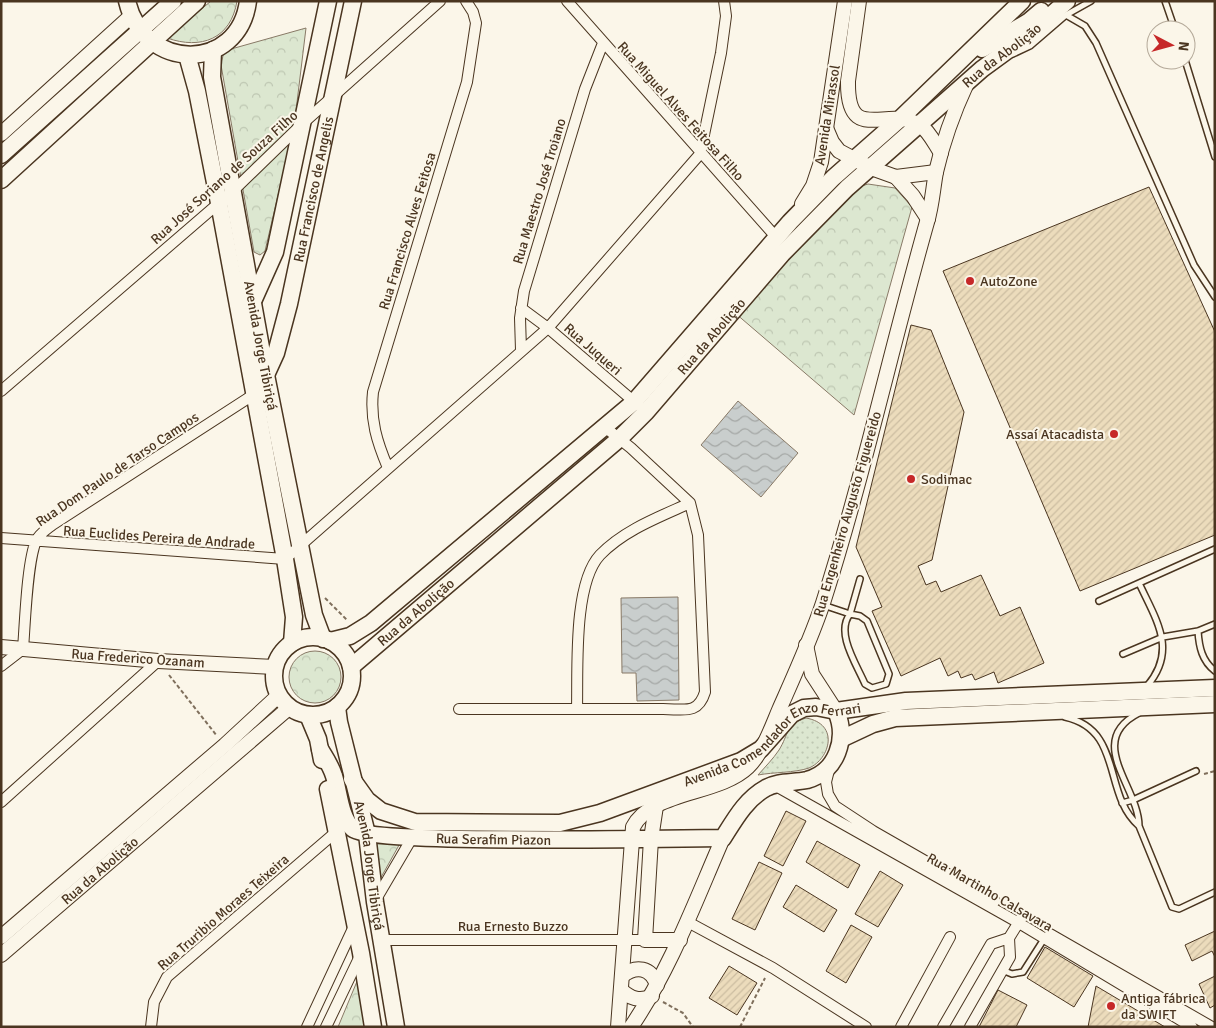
<svg xmlns="http://www.w3.org/2000/svg" width="1216" height="1028" viewBox="0 0 1216 1028" font-family="Signika,sans-serif">
  <style>
    .park { fill: url(#park-crowns); stroke: #887966 }
    .garden { fill: url(#garden-dots); stroke: #887966 }
    .water { fill: url(#water-waves); stroke: #887966 }
    .building { fill: url(#building-hatch); stroke: #4a3520 }
    .lines { fill: none; stroke-linecap: round; stroke-linejoin: round }
    .lane-casing { stroke: #4a3520; stroke-width: 8 }
    .street-casing { stroke: #4a3520; stroke-width: 12 }
    .secondary-casing { stroke: #4a3520; stroke-width: 16 }
    .primary-casing { stroke: #4a3520; stroke-width: 19 }
    .path { stroke: #7f6f5c; stroke-width: 2; stroke-dasharray: 4 2.5; stroke-linecap: butt }
    .lane { stroke: #fbf6e9; stroke-width: 5 }
    .street { stroke: #fbf6e9; stroke-width: 10 }
    .secondary { stroke: #fbf6e9; stroke-width: 14 }
    .primary { stroke: #fbf6e9; stroke-width: 16 }
    .poi-dot { fill: #c62828; stroke: #fbf6e9; stroke-width: 2 }
    .labels { text-anchor: middle; stroke-width: 4; stroke-linejoin: round; paint-order: stroke }
    .street-label { font-size: 14px; fill: #4a3520; stroke: #fbf6e9 }
    .poi-label { font-size: 14px; fill: #4a3520; stroke: #fbf6e9; text-anchor: start }
  </style>
  <defs>
    <pattern id="park-crowns" width="20" height="18" patternUnits="userSpaceOnUse" patternTransform="scale(1.25)"><rect width="20" height="18" fill="#dce7d0"/><path d="M2 6a3 3 0 1 1 6 0M12 15a3 3 0 1 1 6 0" fill="none" stroke="#bec7b2"/></pattern>
    <pattern id="garden-dots" width="8" height="8" patternUnits="userSpaceOnUse" patternTransform="scale(1.25)"><rect width="8" height="8" fill="#dce7d0"/><path d="M2 2h.1M6 6h.1" fill="none" stroke="#bec7b2" stroke-width="1.8" stroke-linecap="round"/></pattern>
    <pattern id="water-waves" width="16" height="10" patternUnits="userSpaceOnUse" patternTransform="scale(1.25)"><rect width="16" height="10" fill="#c9cecd"/><path d="M0 5q4-4 8 0t8 0" fill="none" stroke="#a5a8a6"/></pattern>
    <pattern id="building-hatch" width="6" height="6" patternUnits="userSpaceOnUse" patternTransform="scale(1.25)"><rect width="6" height="6" fill="#ecdcbc"/><path d="M-1 1l2-2M0 6l6-6M5 7l2-2" fill="none" stroke="#ccbda1"/></pattern>
  </defs>
  <rect width="100%" height="100%" fill="#fbf6e9"/>
  <path class="park" d="M211,1H237C231,39 201,50 167,38Z
    M306,28L294,127L265,251L260,255L254,252L221,65L224,51Z
    M868,184L895,188L912,207L854,415L735,313L849,190Z
    M289 677a26 26 0 1 1 52 0a26 26 0 1 1-52 0Z
    M374,837L403,838L379,881Z
    M358,979L366,1027H338Z"/>
  <path class="garden" d="M806,718C840,724 830,759 809,768C794,773 774,772 758,775C765,767 773,759 779,750C789,734 785,725 806,718Z"/>
  <path class="water" d="M738,401L798,453L761,497L701,445Z
    M678,597L679,700L637,701L636,673H622L621,598Z"/>
  <path class="building" d="M1149,187L1215,332V535L1080,591L943,271Z
    M911,325L931,330L964,412L932,560L918,566L926,585L936,581L941,592L981,575L1000,616L1020,607L1044,663L998,683L994,672L975,680L972,674L961,678L958,671L948,676L940,658L901,676L872,611L882,607L856,547Z
    M786,811L806,821L783,866L764,856Z
    M817,841L860,865L848,888L806,862Z
    M759,862L782,873L755,930L732,919Z
    M880,871L903,885L878,927L855,914Z
    M796,885L837,910L824,932L783,907Z
    M851,925L872,937L846,983L826,971Z
    M1215,931V957L1212,951L1192,961L1185,945Z
    M1045,947L1093,976L1074,1007L1027,978Z
    M729,966L757,983L737,1015L709,998Z
    M1215,976V1005L1210,1008L1199,984Z
    M1096,986L1165,1027H1088Z
    M998,990L1027,1005L1016,1027H979Z"/>
  <g class="lines">
    <g class="lane-casing">
      <path id="lane" d="M1165,1L1175,30
        M1066,15L1085,26L1096,43L1194,265L1215,297
        M1013,54L1030,46L1066,15L1091,1
        M1185,60L1215,157
        M1139,583C1156,620 1178,650 1147,686
        M1099,601L1215,549
        M823,605L850,614C835,633 857,665 865,684L872,688L886,684L889,674L867,621L860,616L850,614L860,579
        M1198,631C1199,647 1202,661 1215,671
        M1123,654L1163,637L1198,631L1215,624
        M1139,713C1084,741 1139,787 1139,826L1172,907L1179,909L1215,892
        M1065,717C1124,730 1102,794 1139,826
        M1122,803L1133,800L1196,771
        M1002,970L1012,974L1023,972L1044,939"/>
    </g>
    <g class="street-casing">
      <path id="street" d="M567,1L776,237
        M521,308L548,328L638,405
        M521,350L520,318L524,291L585,89L603,43
        M1,391L234,190L301,125L440,1
        M388,468C377,442 370,420 373,392L467,82L476,23L473,12L466,1
        M1,538L285,559L548,328L700,154L721,53L726,16L724,1
        M1,666L23,649C25,624 27,562 36,541C39,534 47,529 52,525L253,395
        M459,709H663C684,709 698,715 705,692L698,535L690,503L631,448L606,428
        M577,709C578,669 573,584 600,555C624,530 659,517 690,503
        M830,766L826,782L828,794L835,806L873,831L995,901
        M774,785L1019,923L1192,1027
        M1,802L158,661
        M375,901L412,838
        M686,921L773,968L866,1027
        M1050,934L1212,1027
        M382,940H645
        M151,1027L154,1002L167,977L336,832
        M307,1027L355,924
        M326,1027L360,956
        M901,1027L950,937
        M943,1027L991,944L1009,938
        M970,1027L1010,957L1009,938L1022,917"/>
    </g>
    <g class="secondary-casing">
      <g id="secondary">
        <path d="M859,1L848,81C847,146 886,105 920,125C929,131 935,144 941,153"/>
        <path d="M826,128L832,142L839,151L871,168L896,177L936,172"/>
        <path d="M1,134L131,16"/>
        <path d="M896,177L913,196L928,219"/>
        <path d="M802,204L813,186L821,162L845,1"/>
        <path d="M806,645L812,674L836,711"/>
        <path d="M1,647L158,661L275,667"/>
        <path d="M656,806L651,839L645,940H680"/>
        <path d="M1,937L225,745L279,695"/>
        <path id="s1" d="M1,955L290,707"/>
        <path d="M622,976C636,965 651,967 657,985"/>
        <path d="M621,990C631,999 640,1002 652,996"/>
        <path d="M618,1027L633,827C651,791 719,795 748,767C763,752 771,729 779,710C794,676 811,639 823,603C863,478 891,349 927,222C932,206 933,188 936,172C943,141 954,111 967,83"/>
        <path d="M631,1027C671,968 695,902 723,838"/>
      </g>
    </g>
    <g class="primary-casing">
      <g id="primary">
        <path d="M127,1C144,73 239,72 248,1"/>
        <path d="M982,49L1028,22L1041,11"/>
        <path id="s2" d="M213,50L212,77L266,375L314,615L323,639"/>
        <path d="M187,55L197,91L219,203L285,559L294,617L292,643"/>
        <path d="M1,155L173,1"/>
        <path d="M1,180L197,1"/>
        <path d="M249,301L254,299L275,252L328,1"/>
        <path id="s3" d="M266,375L276,353L289,304L353,1"/>
        <circle cx="313" cy="676" r="39"/>
        <path d="M330,641L350,636L371,623L634,402L790,222L833,178L901,118L1022,1"/>
        <path id="s4" d="M351,667L619,439L646,412L782,254L847,188L982,69L1026,37L1067,1"/>
        <path id="s5" d="M337,707L339,722L367,834L375,902L396,1027"/>
        <path d="M308,715L318,739L322,760"/>
        <path d="M841,739L873,724L895,718L1215,704"/>
        <path id="s6" d="M320,749C325,757 331,766 334,776C339,791 340,818 353,829C372,845 677,838 723,838C735,819 746,799 766,788C778,781 793,783 807,780C837,772 848,738 836,711"/>
        <path id="s7" d="M352,779L367,800L381,811L415,822L560,823L600,813L741,761L761,749L792,714L804,708L816,707L836,711L906,701L1215,688"/>
        <path d="M328,789L361,953L373,1027"/>
      </g>
    </g>
    <path class="path" d="M325,598L348,621
      M169,675L217,736
      M1204,774L1215,771
      M663,1002L683,1013L693,1027
      M740,1027L765,978"/>
    <use href="#lane" class="lane"/>
    <use href="#street" class="street"/>
    <use href="#secondary" class="secondary"/>
    <use href="#primary" class="primary"/>
  </g>
  <g class="poi-dot">
    <circle cx="970" cy="281" r="5"/>
    <circle cx="1114" cy="434" r="5"/>
    <circle cx="911" cy="479" r="5"/>
    <circle cx="1111" cy="1006" r="5"/>
  </g>
  <g class="labels">
    <g class="street-label">
      <text dy="5" stroke="none"><textPath href="#s4" startOffset="895">Rua da Abolição</textPath></text>
      <text transform="translate(681 111) rotate(48)" y="5">Rua Miguel Alves Feitosa Filho</text>
      <text transform="translate(827 115) rotate(-81)" y="5">Avenida Mirassol</text>
      <text transform="translate(224 177) rotate(-42)" y="5">Rua José Soriano de Souza Filho</text>
      <text dy="5" stroke="none"><textPath href="#s3" startOffset="192">Rua Francisco de Angelis</textPath></text>
      <text transform="translate(539 191) rotate(-73)" y="5">Rua Maestro José Troiano</text>
      <text transform="translate(407 231) rotate(-73)" y="5">Rua Francisco Alves Feitosa</text>
      <text dy="5" stroke="none"><textPath href="#s4" startOffset="490">Rua da Abolição</textPath></text>
      <text dy="5" stroke="none"><textPath href="#s2" startOffset="300">Avenida Jorge Tibiriçá</textPath></text>
      <text transform="translate(593 349) rotate(41)" y="5">Rua Juqueri</text>
      <text transform="translate(117 469) rotate(-34)" y="5">Rua Dom Paulo de Tarso Campos</text>
      <text transform="translate(847 514) rotate(-74)" y="5">Rua Engenheiro Augusto Figuereido</text>
      <text transform="translate(159 537) rotate(4)" y="5">Rua Euclides Pereira de Andrade</text>
      <text dy="5" stroke="none"><textPath href="#s4" startOffset="85">Rua da Abolição</textPath></text>
      <text transform="translate(138 658) rotate(4)" y="5">Rua Frederico Ozanam</text>
      <text dy="5" stroke="none"><textPath href="#s7" startOffset="456">Avenida Comendador Enzo Ferrari</textPath></text>
      <text dy="5" stroke="none"><textPath href="#s6" startOffset="229">Rua Serafim Piazon</textPath></text>
      <text dy="5" stroke="none"><textPath href="#s5" startOffset="162">Avenida Jorge Tibiriçá</textPath></text>
      <text dy="5" stroke="none"><textPath href="#s1" startOffset="130">Rua da Abolição</textPath></text>
      <text transform="translate(990 892) rotate(30)" y="5">Rua Martinho Calsavara</text>
      <text transform="translate(223 912) rotate(-41)" y="5">Rua Truribio Moraes Teixeira</text>
      <text x="513" y="931">Rua Ernesto Buzzo</text>
    </g>
    <g class="poi-label">
      <text x="980" y="286">AutoZone</text>
      <text x="1104" y="439" text-anchor="end">Assaí Atacadista</text>
      <text x="921" y="484">Sodimac</text>
      <text x="1121" y="1003">Antiga fábrica<tspan x="1121" dy="16">da SWIFT</tspan></text>
    </g>
  </g>
  <rect width="1216" height="1028" fill="none" stroke="#4a3520" stroke-width="5"/>
  <g transform="translate(1171 45) rotate(96)"><circle r="24" fill="#fbf6e9" stroke="#b4a999"/>
  <path d="M0-4L9 19L0 12L-9 19Z" fill="#c62828"/>
  <text y="-8" font-size="14" font-weight="bold" text-anchor="middle" fill="#4a3520">N</text>
  </g>
</svg>
